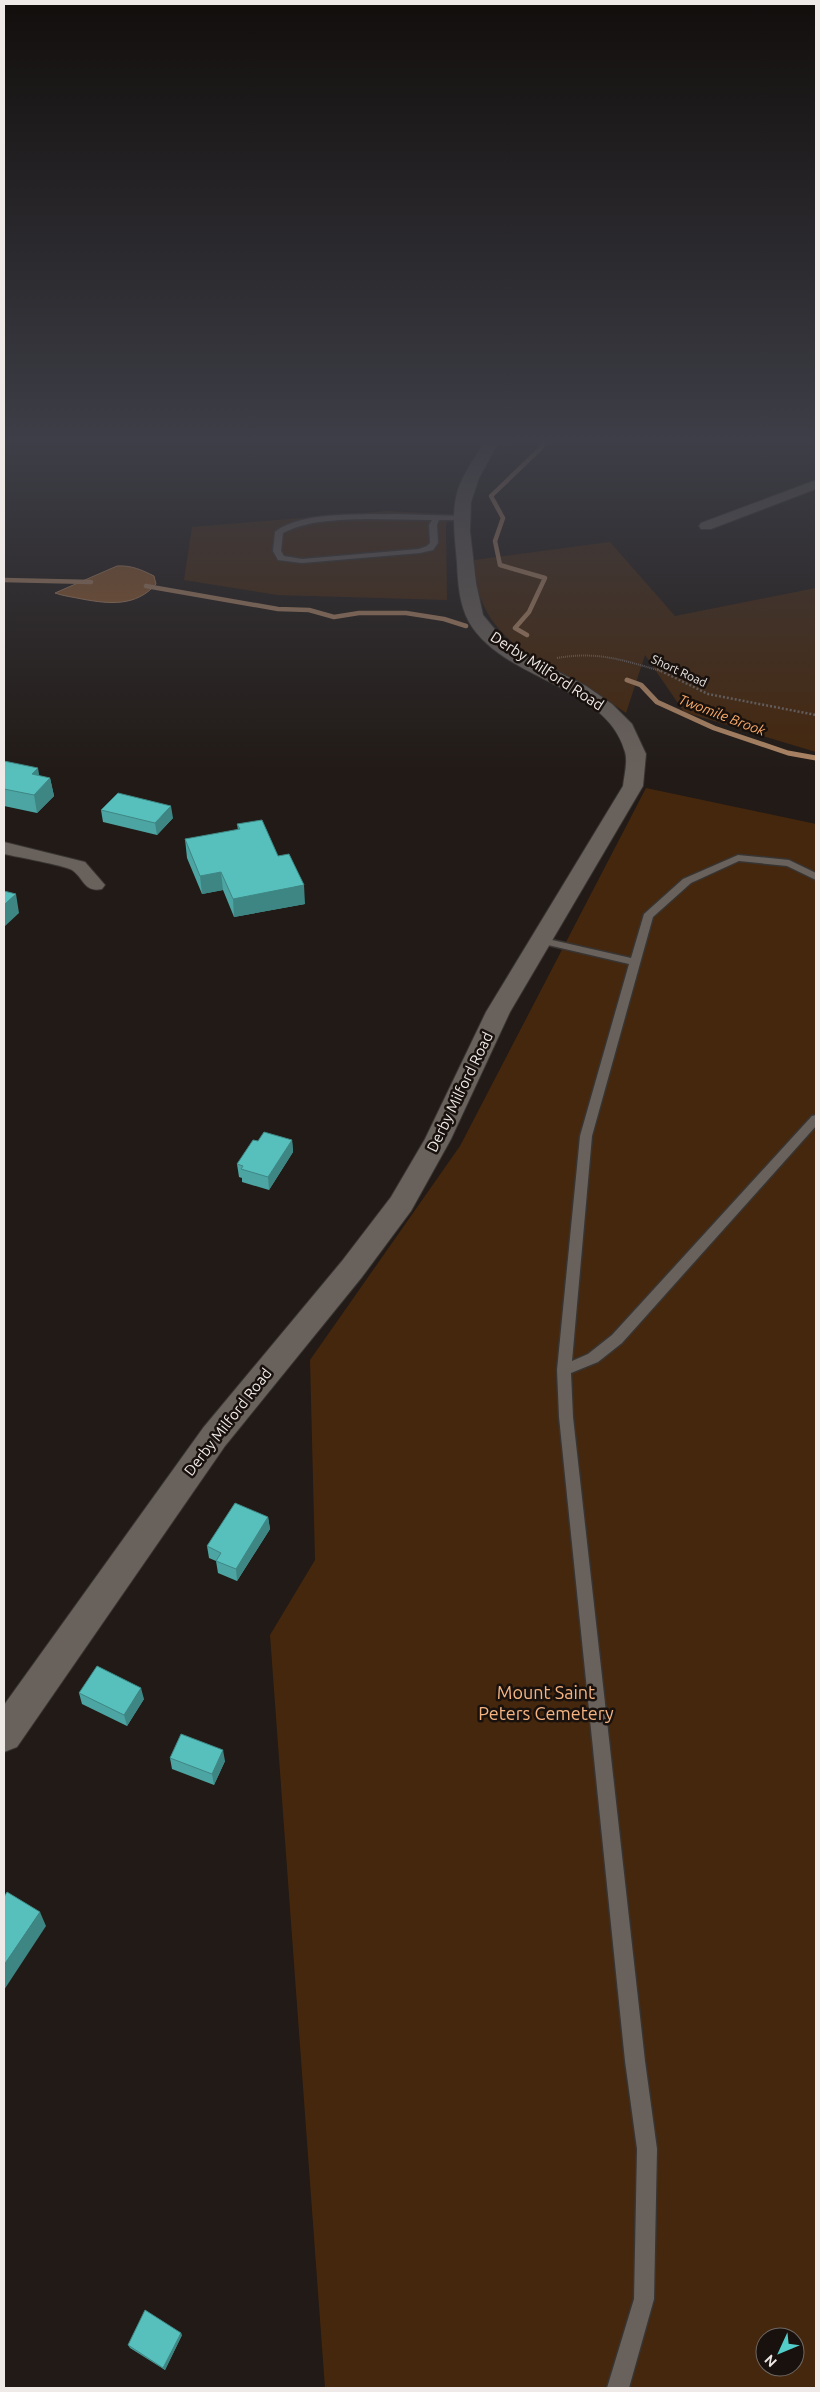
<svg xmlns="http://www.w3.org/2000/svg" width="820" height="2392" viewBox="0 0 820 2392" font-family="Ubuntu,sans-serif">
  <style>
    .green { fill: #45270d; fill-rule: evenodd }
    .water { fill: #90592a; stroke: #ac8463 }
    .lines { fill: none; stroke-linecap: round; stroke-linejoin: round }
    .stream-far1 { stroke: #ac8463; stroke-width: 4.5 }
    .stream { stroke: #ac8463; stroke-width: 5 }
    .lane-casing { stroke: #383431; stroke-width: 3 }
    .street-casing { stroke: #383431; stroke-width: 2 }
    .secondary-casing { stroke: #383431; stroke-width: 2 }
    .path-far1 { stroke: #6b6461; stroke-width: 2; stroke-dasharray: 1 1; stroke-linecap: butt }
    .path { stroke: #6b6461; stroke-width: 2.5; stroke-dasharray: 2 2; stroke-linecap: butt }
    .lane { fill: #69615b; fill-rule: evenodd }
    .street { fill: #69615b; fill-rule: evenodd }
    .secondary { fill: #69615b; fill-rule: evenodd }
    .wall { fill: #4ca5a2 }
    .shaded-wall { fill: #3e8684 }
    .building { fill: #58c0bc; stroke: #3e8684 }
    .labels { text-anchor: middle; stroke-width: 5; stroke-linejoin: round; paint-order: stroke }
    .far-street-label { font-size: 12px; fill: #efeae7; stroke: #18110d }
    .far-water-label { font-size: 14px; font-style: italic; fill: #fcab6a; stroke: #18110d }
    .street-label { font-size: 15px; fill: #efeae7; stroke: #18110d }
    .near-park-label { font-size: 18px; fill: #f5b482; stroke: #18110d }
  </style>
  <rect width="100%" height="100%" fill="#211a16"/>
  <path class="green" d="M386,511L448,514L446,526L447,600L277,595L184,580L192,527Z
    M610,542L675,616L816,588V752L684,712L645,655L626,713C565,667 475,652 474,560Z
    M646,788L816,824V2388H325L270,1635L315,1560L310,1360L460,1146ZM765,2337H795V2367H765Z"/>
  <path class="water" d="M117,566C131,565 142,570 154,576L156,584C136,607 109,604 82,599C73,597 63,596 55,593Z"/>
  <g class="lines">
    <path class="stream-far1" d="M4,580L91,582
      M146,586L278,609L309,610L334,617L359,613H406L444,619L466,626
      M527,635L515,628L529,612L545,578L500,565L495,541L503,518L491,496L540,449L548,438"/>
    <path class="stream" d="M627,680L641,685L657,702L714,728L788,753L816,758"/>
    <g class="lane-casing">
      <path id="lane" d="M394,514L462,516L466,518L462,520H439L437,525L438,543L433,550L420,553L302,563L278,560L273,551L275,532C300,511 363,515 394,514ZM366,519L432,520L429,525L430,543L427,546L419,549L302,559L284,556L281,551L283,533C308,520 338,520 366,519Z
        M738,855L789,860L816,873V880L787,866L739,861L691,883L653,917L592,1136L572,1361L588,1354L612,1335L812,1116L816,1115V1126L622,1343L598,1362L571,1373L573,1417L645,2061L657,2149L654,2299L629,2388H607L634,2299L637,2149L625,2061L559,1417L557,1370L580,1136L629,964L535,942L534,940L539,937L631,958L644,914L683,879Z"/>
    </g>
    <g class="street-casing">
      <path id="street" d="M816,480V489L711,529H701L699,526L701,523Z
        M4,842L85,862L105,885L102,889C84,893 84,878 72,870C63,865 17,857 4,854Z"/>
    </g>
    <g class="secondary-casing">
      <path id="secondary" d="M487,438H501L479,478L471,502L470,531L476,583L483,615L502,638L527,656L586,686L612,704L632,724L646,754L643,786L510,1012L451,1139L411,1211L362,1277L225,1446L17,1747L4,1752V1705L203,1428L342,1261L391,1197L425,1139L486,1012L623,786C624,776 628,762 625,752C607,684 503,681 469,622C459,604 458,582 457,563C455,536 450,509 460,484C467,468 478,453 487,438Z"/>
    </g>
    <path class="path-far1" d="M557,658C598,651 622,660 661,671"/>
    <path class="path" d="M657,669L708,694L816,715"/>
    <use href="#lane" class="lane"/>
    <use href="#street" class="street"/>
    <use href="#secondary" class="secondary"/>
  </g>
  <path class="wall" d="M4,761L40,776L50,778L54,796L37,813L4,806Z
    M101,810L173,818L157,835L103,822Z
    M237,824L278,856L305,904L234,917L223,890L202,894L187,858L185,839L238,830Z
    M292,1140L293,1152L269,1190L242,1182V1178L239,1177L237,1164L258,1141Z
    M268,1517L270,1529L237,1581L218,1573L216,1561L209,1558L207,1546Z
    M79,1693L144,1699L127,1726L82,1704Z
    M170,1758L225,1761L214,1785L172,1769Z
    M182,2335L165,2370L130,2348L128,2345Z"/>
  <path class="shaded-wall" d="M38,768L41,786L32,774Z
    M50,778L54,796L37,813L34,795Z
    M171,806L173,818L157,835L155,823Z
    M221,872L223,890L202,894L200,876Z
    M304,885L305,904L234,917L233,899Z
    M16,894L19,913L4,927V905Z
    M292,1140L293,1152L269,1190L268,1177Z
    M268,1517L270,1529L237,1581L236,1569Z
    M141,1688L144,1699L127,1726L124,1715Z
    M223,1750L225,1761L214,1785L212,1774Z
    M40,1912L46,1926L4,1990V1965Z
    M181,2333L182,2335L165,2370L163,2368Z"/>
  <path class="building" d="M4,761L38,768L32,774L50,778L34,795L4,789Z
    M118,793L171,806L155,823L101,810Z
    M262,820L278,856L289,854L304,885L233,899L221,872L200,876L185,839L240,829L237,824Z
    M4,891L16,894L4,905Z
    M264,1132L292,1140L268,1177L241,1169L243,1166L237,1164L253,1140L258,1141Z
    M235,1503L268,1517L236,1569L216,1561L221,1553L207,1546Z
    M97,1666L141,1688L124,1715L79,1693Z
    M181,1734L223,1750L212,1774L170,1758Z
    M7,1892L40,1912L4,1965V1897Z
    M145,2310L181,2333L163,2368L128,2345Z"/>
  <linearGradient id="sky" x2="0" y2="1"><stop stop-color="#120e0c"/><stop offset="0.57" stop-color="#3d3e47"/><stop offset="1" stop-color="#3d3e47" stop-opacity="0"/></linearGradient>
  <rect width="820" height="773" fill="url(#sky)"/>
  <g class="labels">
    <g class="far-street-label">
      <text transform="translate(679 671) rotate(25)" y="4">Short Road</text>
    </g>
    <g class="far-water-label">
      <text transform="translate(722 715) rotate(21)" y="5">Twomile Brook</text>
    </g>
    <g class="street-label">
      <text transform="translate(547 671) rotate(33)" y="5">Derby Milford Road</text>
      <text transform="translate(460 1092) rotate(-64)" y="5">Derby Milford Road</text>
      <text transform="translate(228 1422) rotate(-52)" y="5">Derby Milford Road</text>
    </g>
    <g class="near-park-label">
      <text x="546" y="1699">Mount Saint<tspan x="546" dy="21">Peters Cemetery</tspan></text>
    </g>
  </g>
  <rect width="820" height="2392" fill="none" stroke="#efeae7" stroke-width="10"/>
  <g transform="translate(780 2352) rotate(226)"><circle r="24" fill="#18110d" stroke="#6e6864"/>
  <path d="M0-4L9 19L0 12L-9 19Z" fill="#53cdc9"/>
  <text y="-8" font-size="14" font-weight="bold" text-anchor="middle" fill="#efeae7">N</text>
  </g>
</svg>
